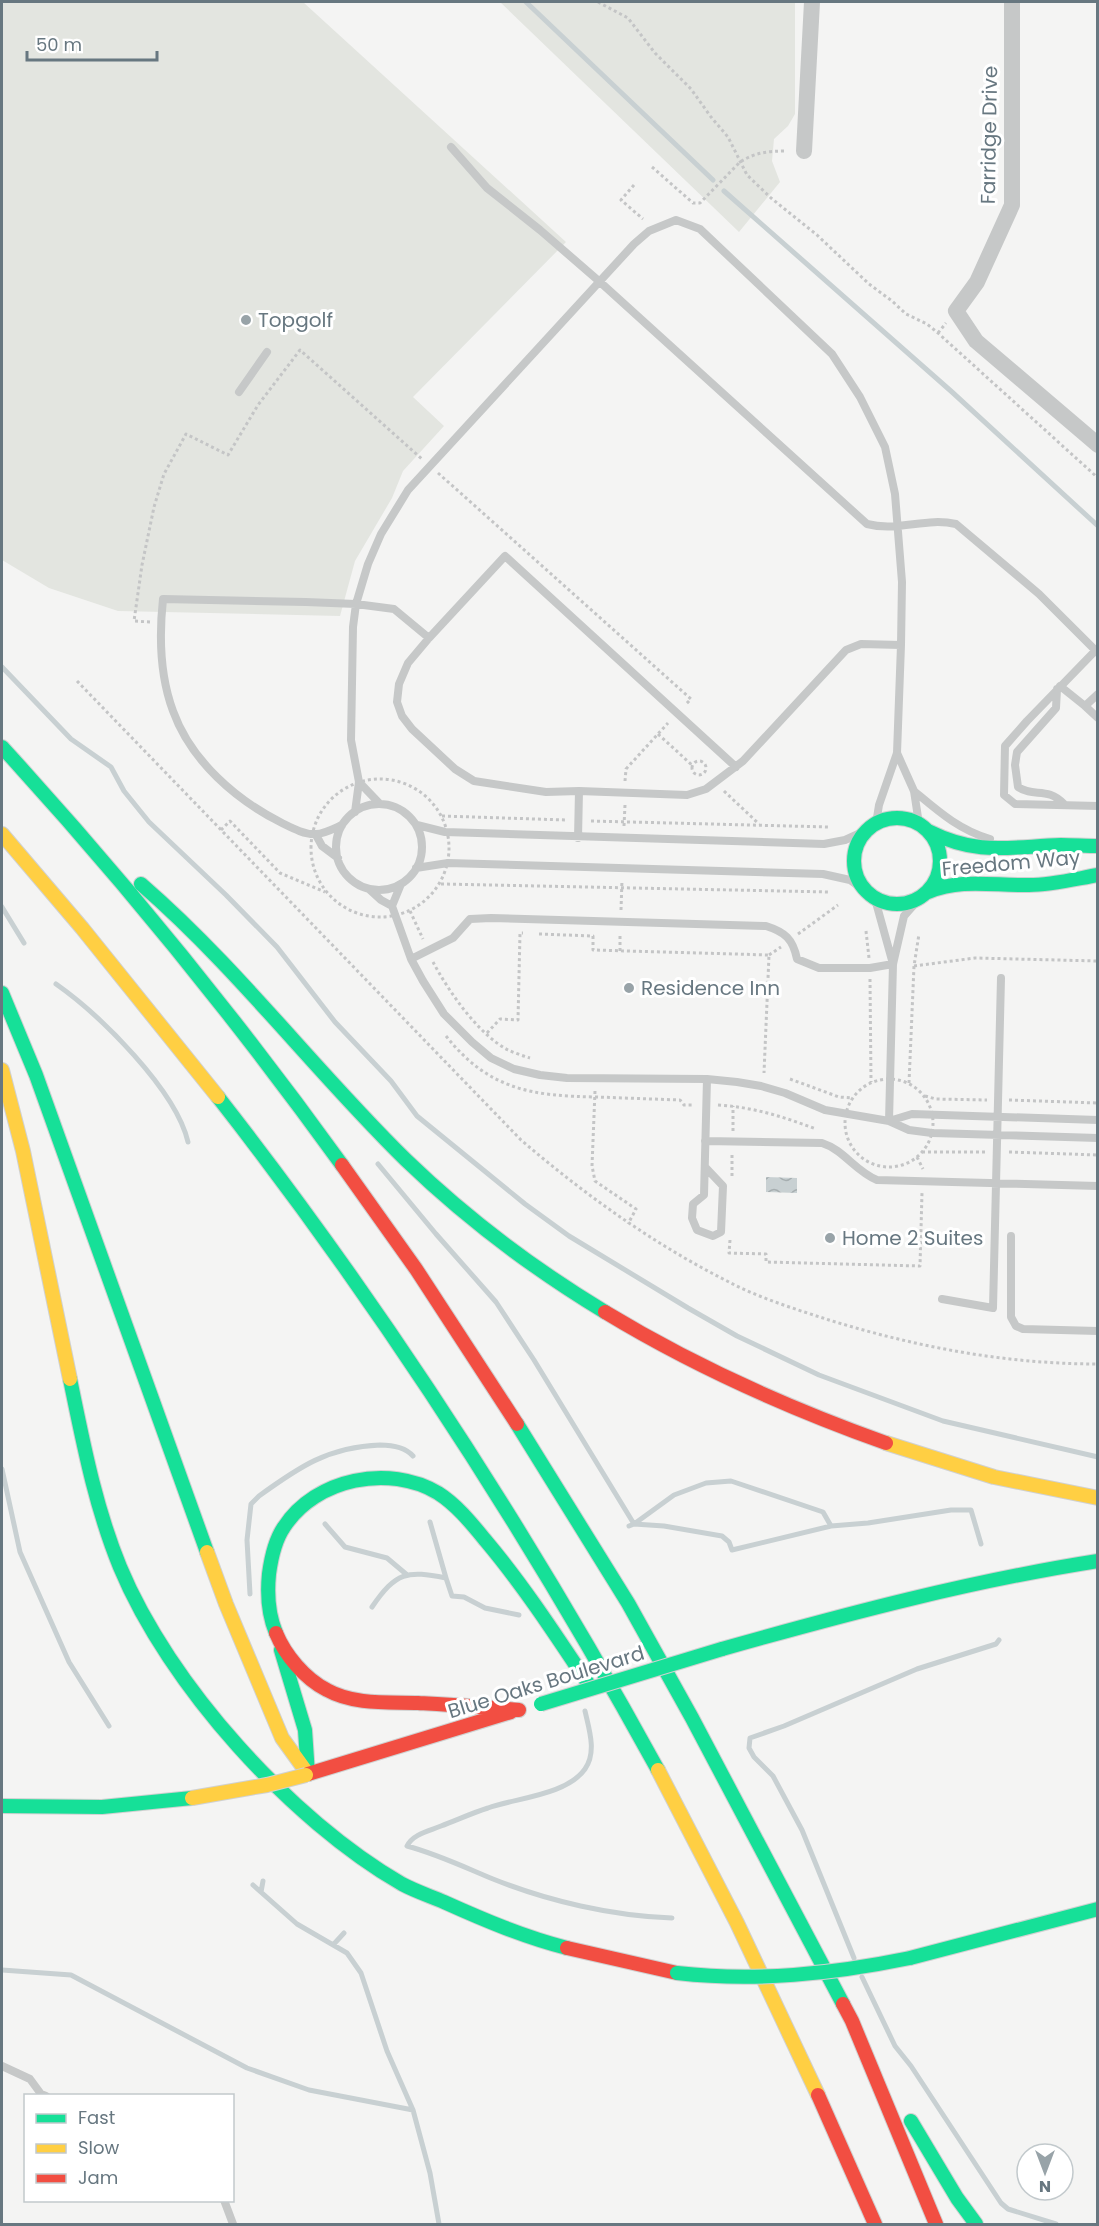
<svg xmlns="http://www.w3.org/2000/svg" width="1099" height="2226" viewBox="0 0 1099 2226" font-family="Poppins,sans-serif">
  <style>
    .green { fill: #e3e5e0 }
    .water { fill: url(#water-waves) }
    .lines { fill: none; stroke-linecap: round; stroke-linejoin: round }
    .stream { stroke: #c8d0d2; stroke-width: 5 }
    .fast-casing { stroke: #d0d1d1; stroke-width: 16 }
    .slow-casing { stroke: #d0d1d1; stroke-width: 16 }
    .jam-casing { stroke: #d0d1d1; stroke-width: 16 }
    .path { stroke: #c4c5c6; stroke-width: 3; stroke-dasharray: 3 3; stroke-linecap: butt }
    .lane { stroke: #c6c8c8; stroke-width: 8 }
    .street { stroke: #c6c8c8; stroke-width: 16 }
    .fast { stroke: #16e098; stroke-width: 14 }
    .slow { stroke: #ffcf43; stroke-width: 14 }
    .jam { stroke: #f24e42; stroke-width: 14 }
    .fast-bridge-casing { stroke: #d0d1d1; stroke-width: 16; stroke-linecap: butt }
    .slow-bridge-casing { stroke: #d0d1d1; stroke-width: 16; stroke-linecap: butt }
    .fast-bridge { stroke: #16e098; stroke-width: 14 }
    .slow-bridge { stroke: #ffcf43; stroke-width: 14 }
    .poi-dot { fill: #98a3a8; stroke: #fff; stroke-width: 2 }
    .labels { text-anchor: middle; stroke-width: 6; stroke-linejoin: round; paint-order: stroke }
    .street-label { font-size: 20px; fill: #677780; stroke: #fff }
    .poi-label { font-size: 20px; fill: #677780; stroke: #fff; text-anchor: start }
  </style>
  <defs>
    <pattern id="water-waves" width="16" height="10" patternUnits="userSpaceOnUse" patternTransform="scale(1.5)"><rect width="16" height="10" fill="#c8d0d2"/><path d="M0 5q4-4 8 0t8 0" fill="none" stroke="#a6aeb0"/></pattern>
  </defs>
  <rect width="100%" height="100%" fill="#f4f4f3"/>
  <path class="green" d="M2,2H303L566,242L413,397L444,426L403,471L392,498L355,561L340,616L118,611L49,588L2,560Z
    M500,2H795V114L788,126L774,139L772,161L780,182L739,232Z"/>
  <path class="water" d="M766,1177L797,1178V1193L766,1192Z"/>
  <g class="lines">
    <path class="stream" d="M526,2L713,180
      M724,191L952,392L1098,526
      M2,667L71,739L111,767L124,791L149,822L226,895L277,947L335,1022L391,1081L417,1116L525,1204L569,1236L688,1308L737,1336L819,1375L943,1421L1098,1457
      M2,907L24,943
      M56,984C100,1015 176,1090 188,1142
      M378,1164L436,1234L496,1302L534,1360L634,1524L629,1526
      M2,1469L20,1552L69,1662L109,1726
      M430,1522L446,1578
      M325,1524L345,1547L387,1558L406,1574
      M634,1524L664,1526L722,1536L729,1542L732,1550L831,1526L868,1523L951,1510H971L981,1544
      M634,1524L674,1495L706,1483L731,1481L823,1512L831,1526
      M250,1594L247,1540L251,1504L259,1496C299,1467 328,1447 380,1445C392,1445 405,1447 413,1456
      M372,1607C396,1572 407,1570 446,1578L452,1596L464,1597L485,1608L519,1615
      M585,1711C589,1729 597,1752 585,1769C567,1795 516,1798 488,1808C472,1813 457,1820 441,1826C429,1831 413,1834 407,1846C437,1854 464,1867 493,1879C548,1901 612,1916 672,1918
      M253,1885L297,1924L347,1953L361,1973L387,2051L413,2110L430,2173L439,2224
      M261,1892L263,1881
      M333,1945L344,1933
      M854,1958L802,1830L773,1776L754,1757L749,1748L750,1738L784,1726L917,1669L996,1644L999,1640
      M2,1970L71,1975L247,2068L309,2090L413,2110
      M862,1977L895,2046L911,2066L1001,2203L1008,2209L1056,2224"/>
    <g class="fast-casing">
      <path id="fast" d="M2,747C122,878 238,1021 342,1165
        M854 861a43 43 0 1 1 86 0a43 43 0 1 1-86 0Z
        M928,831C978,856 1008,847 1061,845C1073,845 1086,846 1098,846
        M141,884C238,968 315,1071 406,1160C466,1218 534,1269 605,1312
        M928,892C962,878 994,886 1029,885C1052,885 1075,879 1098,875
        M2,993L36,1075L207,1552
        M218,1097C383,1308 529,1535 658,1770
        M70,1379C83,1442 95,1506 120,1567C169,1685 291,1820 402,1884C415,1891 430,1896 444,1902C484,1920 524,1937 567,1948
        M517,1424L628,1603L692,1718L843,2004
        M276,1633C268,1614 267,1594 269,1574C271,1559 275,1540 284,1527C316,1478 389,1464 438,1493C457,1505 472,1524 486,1541C523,1585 555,1634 587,1682
        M722,1649C846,1614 970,1581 1098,1561
        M281,1650L305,1730L308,1774
        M2,1806L102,1807L192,1798
        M910,1958L1098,1909
        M911,2121L957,2198L976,2224"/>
    </g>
    <g class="slow-casing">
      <path id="slow" d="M2,834L82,928L218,1097
        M2,1070L23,1151L70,1379
        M886,1443L994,1477L1098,1498
        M207,1552L226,1604L282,1738L308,1774
        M658,1770L737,1923L818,2095"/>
    </g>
    <g class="jam-casing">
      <path id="jam" d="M342,1165L416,1269L517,1424
        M605,1312C694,1366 788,1408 886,1443
        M276,1633C285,1655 305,1679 327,1690C354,1705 388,1702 418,1703C451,1705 485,1707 519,1710
        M308,1774L511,1712
        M567,1948L677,1973
        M843,2004L852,2021L936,2224
        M818,2095L875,2224"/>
    </g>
    <path class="path" d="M598,2L628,18L655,53L691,89L711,117L728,137L747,175L771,198L817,235L869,284L892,301L906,314L927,324L938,333L1098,478
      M652,167L693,203H700L740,162C756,152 769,151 787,151
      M634,185L621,200L643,219
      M938,333L946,323
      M438,473L691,699L685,705
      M150,622L134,621L142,565L154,507L164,474L186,434L228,455L258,405L300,350L422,459
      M77,681L521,1140C584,1194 652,1243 727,1281C759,1298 795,1309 829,1320C917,1347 1005,1364 1098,1364
      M658,734L693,766
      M692 768a7 7 0 1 1 14 0a7 7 0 1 1-14 0Z
      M311 848a69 69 0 1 1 138 0a69 69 0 1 1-138 0Z
      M625,781L626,769L668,723
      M724,791L759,824
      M442,816L566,820
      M591,821L829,827
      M624,826L625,805
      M221,830L230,821L280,873L325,892
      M441,884L829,892
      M621,910L622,880
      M410,911L423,939
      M866,931L869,958
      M539,934L593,936V950L769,955L764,1073
      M798,934L838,905
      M620,951V934
      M769,955L781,947
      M433,962C449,992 478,1034 508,1050C515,1053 523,1056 530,1058
      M914,966L975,958L1098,961
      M870,979L871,1082
      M487,1033L500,1019L518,1020L520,933H523
      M446,1036C489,1090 532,1096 597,1097C624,1098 652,1099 680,1100L684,1105H693
      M845 1123a44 44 0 1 1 88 0a44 44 0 1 1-88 0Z
      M790,1079L839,1097L852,1098
      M909,1083L914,966L919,934
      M595,1091L592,1166L595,1181L636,1209L628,1224
      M925,1096L936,1099L987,1100
      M1009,1100L1098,1103
      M718,1105C753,1107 784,1117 816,1129
      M733,1131V1106
      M922,1152H985
      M1009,1152L1098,1155
      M917,1157L923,1169
      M732,1176V1153
      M730,1240L729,1253L766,1254V1262L920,1266L922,1193"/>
    <path class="lane" d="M451,147L487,188L540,230L600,282L867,524C899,532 925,517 956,524L1039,594L1098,653
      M239,392L267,352
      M429,638L505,556L736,767
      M1095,651L1027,721L1005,746L1004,795L1015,804L1098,806
      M1060,686L1085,706
      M1057,689L1056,708L1017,752L1015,765L1018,787C1034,798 1047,786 1064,804
      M1098,694L1085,706L1098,718
      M897,753L914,791L919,824
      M359,782L380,804
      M914,791C938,811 959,830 990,839
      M336 847a43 43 0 1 1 86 0a43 43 0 1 1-86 0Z
      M355,812L359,782L351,740L353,627L356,604L368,564L381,534L408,490L634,244L649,231L676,220L700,229L832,354L860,397L885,447L895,494L902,582L901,645L897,753L879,805L876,824
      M342,825C335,828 324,834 316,834C305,835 292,828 282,823C236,800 191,761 173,711C160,676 159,636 163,599L306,602L356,604L394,609L429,638L408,663L399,684L397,702L402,716L412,729L455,769L474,781L546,792L579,791L687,795L706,789L743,761L846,650L861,644L901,645
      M417,825L445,832L824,844L845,840L867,830
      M316,835L322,846L338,858
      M578,838L579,791
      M416,868L448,863L823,874L850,880L867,892
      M401,884L392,906L411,959L423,981L444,1014L472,1042L491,1058L514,1069L540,1075L567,1078L707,1079L737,1082L761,1086L785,1093L825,1110L889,1121L909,1130L932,1133L1098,1138
      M369,889L381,900L392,906
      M875,899L893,964
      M411,959L453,938L470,919L491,918L766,926C785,932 793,939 797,959L819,968H870L893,964
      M889,1121L893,964L904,916L919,899
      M889,1121L912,1114L1098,1120
      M705,1141L822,1143C844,1150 855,1171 877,1180L1098,1186
      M706,1168L723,1186L721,1232L713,1236L697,1230L692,1218L693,1204L704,1195L707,1079
      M1011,1236V1317L1016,1326L1023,1329L1098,1331
      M942,1299L993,1308L1001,978
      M2,2066L30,2079L41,2094L46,2096
      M224,2200L233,2224"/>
    <path class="street" d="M1012,2V205L977,282L956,311L976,341L1098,445
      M804,151L812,2"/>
    <use href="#fast" class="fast"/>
    <use href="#slow" class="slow"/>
    <use href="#jam" class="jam"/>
    <g class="fast-bridge-casing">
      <path id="fast-bridge" d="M541,1704L722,1649
        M677,1973C756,1982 832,1974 910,1958"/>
    </g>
    <g class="slow-bridge-casing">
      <path id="slow-bridge" d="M192,1798L267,1785L306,1775"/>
    </g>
    <use href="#fast-bridge" class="fast-bridge"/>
    <use href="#slow-bridge" class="slow-bridge"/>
  </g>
  <g class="poi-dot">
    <circle cx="246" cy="320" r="6"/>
    <circle cx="629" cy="988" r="6"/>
    <circle cx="830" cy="1238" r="6"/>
  </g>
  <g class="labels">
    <g class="street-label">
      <text transform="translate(989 135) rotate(-89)" y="7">Farridge Drive</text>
      <text transform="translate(1011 863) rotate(-5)" y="7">Freedom Way</text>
      <text transform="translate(546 1682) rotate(-17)" y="7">Blue Oaks Boulevard</text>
    </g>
    <g class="poi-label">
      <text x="258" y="327">Topgolf</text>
      <text x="641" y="995">Residence Inn</text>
      <text x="842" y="1245">Home 2 Suites</text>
    </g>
  </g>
  <rect width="1099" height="2226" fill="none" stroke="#677780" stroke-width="6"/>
  <rect x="24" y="2094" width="210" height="108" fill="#ffffff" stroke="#c2c9cc" stroke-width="1.5"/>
  <rect x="36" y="2114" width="30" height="9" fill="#16e098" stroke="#c2c9cc" stroke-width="1.5"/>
  <text x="78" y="2124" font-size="18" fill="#677780">Fast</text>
  <rect x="36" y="2144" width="30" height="9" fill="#ffcf43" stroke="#c2c9cc" stroke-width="1.5"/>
  <text x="78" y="2154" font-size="18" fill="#677780">Slow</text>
  <rect x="36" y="2174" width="30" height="9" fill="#f24e42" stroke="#c2c9cc" stroke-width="1.5"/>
  <text x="78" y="2184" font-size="18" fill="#677780">Jam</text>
  <g transform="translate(1045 2172) rotate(180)"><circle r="28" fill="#ffffff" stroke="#c2c9cc" stroke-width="1.5"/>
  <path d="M0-4.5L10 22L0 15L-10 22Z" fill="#98a3a8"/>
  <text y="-9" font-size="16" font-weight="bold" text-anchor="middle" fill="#677780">N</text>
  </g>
  <path d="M27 51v9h130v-9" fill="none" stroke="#677780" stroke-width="3"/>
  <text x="36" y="51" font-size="18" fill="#677780" stroke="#ffffff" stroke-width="4.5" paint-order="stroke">50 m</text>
</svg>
